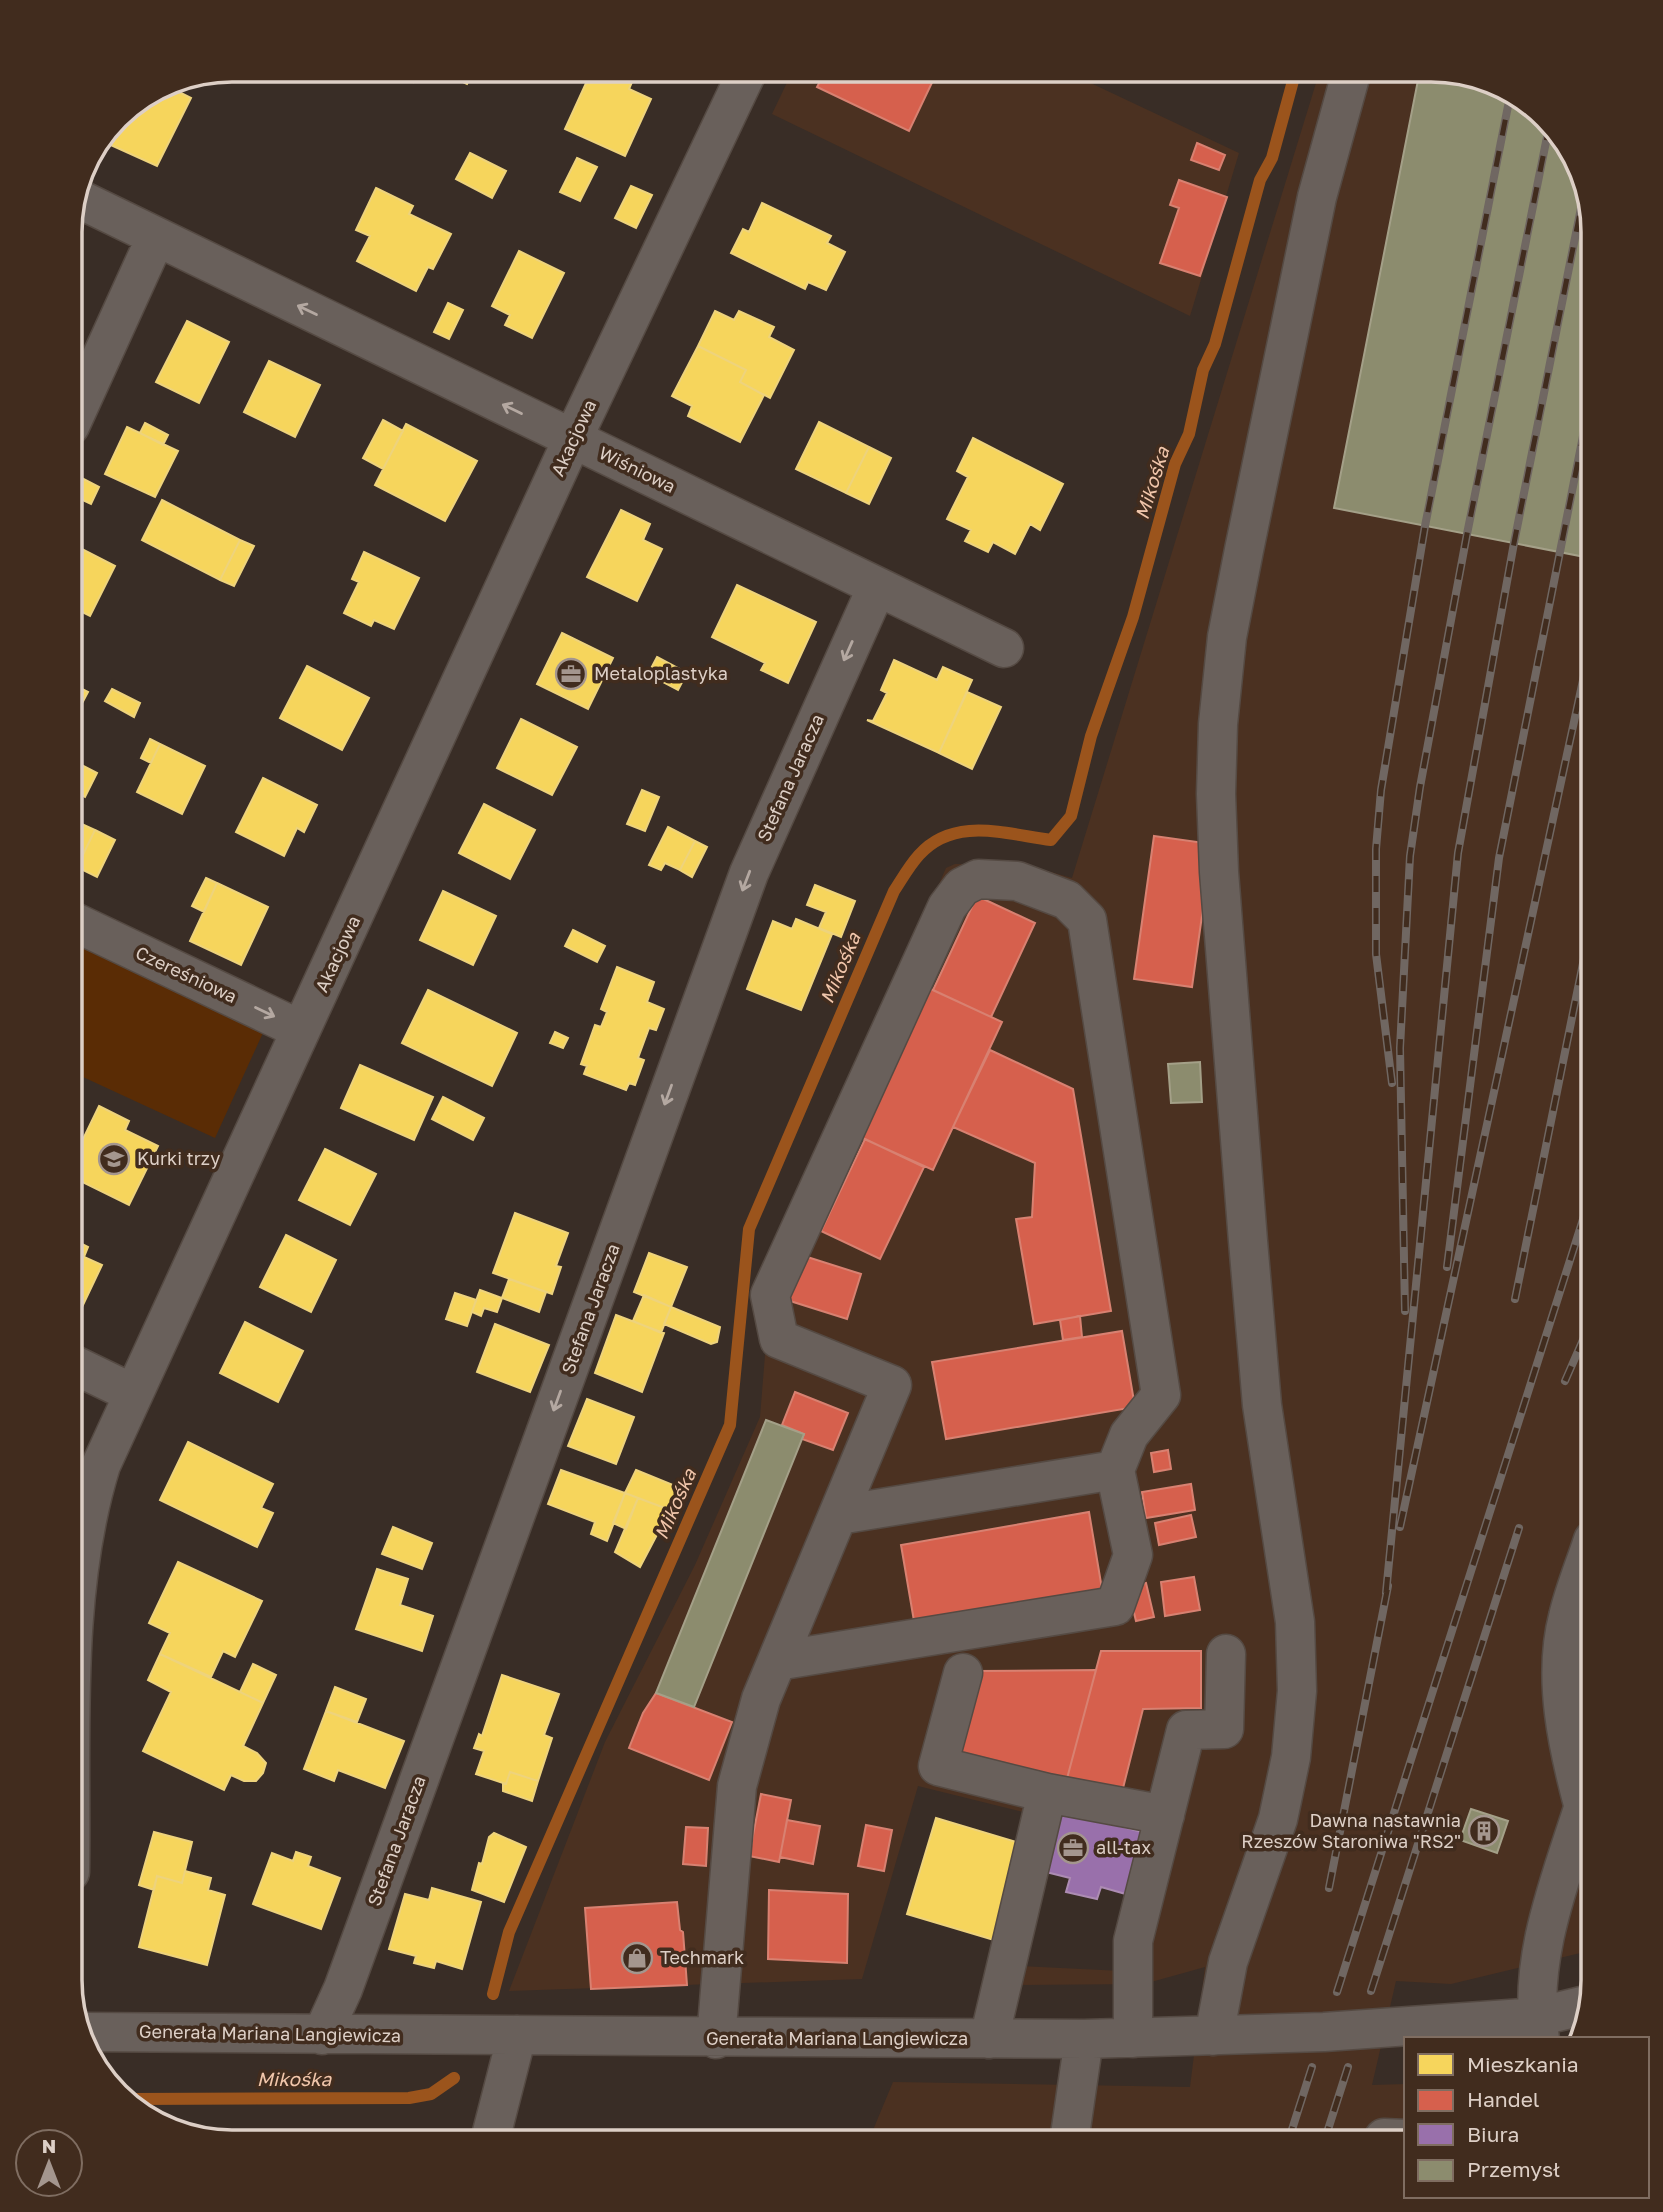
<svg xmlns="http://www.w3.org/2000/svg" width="1663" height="2212" viewBox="0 0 1663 2212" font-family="'Golos Text',sans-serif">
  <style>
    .built { fill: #4b3121 }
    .green { fill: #5a2c05 }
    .homes { fill: #f6d55c; stroke: #eed37c; stroke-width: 2 }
    .shops { fill: #d6604d; stroke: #d88171; stroke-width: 2 }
    .offices { fill: #9970ab; stroke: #ad8cb3; stroke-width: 2 }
    .industry { fill: #8c8c6e; stroke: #a4a088; stroke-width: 2 }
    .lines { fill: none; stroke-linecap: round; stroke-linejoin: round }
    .stream { stroke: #9b541c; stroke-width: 12 }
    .minor-casing { stroke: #554a43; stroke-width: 41 }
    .minor { stroke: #69605b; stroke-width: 38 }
    .rail-casing { stroke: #706762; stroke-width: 8 }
    .rail { stroke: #412c1e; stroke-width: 5; stroke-dasharray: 16; stroke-linecap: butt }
    .oneway { stroke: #b4a8a1 }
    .labels { text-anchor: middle; stroke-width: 7; stroke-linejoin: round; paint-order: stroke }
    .street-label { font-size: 18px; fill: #ddcfc6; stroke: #412c1e }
    .poi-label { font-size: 18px; fill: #ddcfc6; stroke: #412c1e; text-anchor: start }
    .water-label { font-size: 19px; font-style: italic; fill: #f1c6ab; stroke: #412c1e }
    .rim { fill: none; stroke: #ddcfc6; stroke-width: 3.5 }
  </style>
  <rect width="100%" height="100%" fill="#392d26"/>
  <path class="built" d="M793,70H1063L1239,153L1190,316L772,114Z
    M1320,70H1441L1512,92L1566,142L1593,232V1950L1451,1984L1396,1981L1372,2085L1406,2084V2142H868L893,2082L1190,2087L1205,1967L1144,1984L1016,1985L1020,1966L1122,1971L1155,1826L1055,1820L918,1786L862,1979L509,1991L605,1742L695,1565L760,1417L765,1355L757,1297L946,868L955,864L1026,865L1072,878Z"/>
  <path class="green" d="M70,932L267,1024L215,1138L70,1071Z"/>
  <path class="homes" d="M387,70H419L413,82Z
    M437,70H474L467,84Z
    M592,70H625L635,75L629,89L651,99L625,156L565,129Z
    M165,85L191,98L157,166L102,141L125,110Z
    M470,153L506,171L492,198L456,179Z
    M577,158L597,167L580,201L560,192Z
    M631,186L652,195L636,228L615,218Z
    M376,188L413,206L409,214L451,234L433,269L428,267L416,291L357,261L370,236L356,230Z
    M762,203L831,236L827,243L845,252L826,290L808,282L805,289L731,253L743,229L749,232Z
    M519,251L564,273L532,338L505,325L510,315L492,306Z
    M448,303L463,310L449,339L434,332Z
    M715,311L734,320L739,311L774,327L769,337L794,350L770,398L740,382L746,370L698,346Z
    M187,321L229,342L199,403L156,382Z
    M698,346L746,370L740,382L764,395L740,442L688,416L692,406L672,396Z
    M269,361L320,385L295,437L244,412Z
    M383,420L403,431L383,469L363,458Z
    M819,422L869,447L846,493L796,469Z
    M145,423L168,435L163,445L140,433Z
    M406,424L477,461L445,521L375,485Z
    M127,427L178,451L155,497L105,474Z
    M973,438L1063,484L1040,530L1030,524L1015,554L993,542L988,552L965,541L971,530L947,519L968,477L957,471Z
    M869,447L891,458L869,504L846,493Z
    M70,472L99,487L91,504L70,494Z
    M162,500L240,540L220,580L142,540Z
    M621,510L650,524L643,540L662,549L637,601L587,577Z
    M240,540L254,546L234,586L220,580Z
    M72,544L115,566L90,616L70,606Z
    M364,552L419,578L394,629L374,620L371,626L344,613L359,582L352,579Z
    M737,585L816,622L788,683L761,670L765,663L712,637Z
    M562,633L613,658L588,709L537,684Z
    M657,657L687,673L678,690L648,674Z
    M894,660L937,680L943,667L972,680L939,753L867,720L873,721L887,693L881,690Z
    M307,666L369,698L342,750L280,718Z
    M70,683L88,692L70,726Z
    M112,689L140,703L134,717L105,701Z
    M967,692L1001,707L972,769L939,753Z
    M521,719L577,747L552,795L497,768Z
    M150,739L160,744L151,763L141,758Z
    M160,744L205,766L182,814L137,792Z
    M70,759L97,773L85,797L70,789Z
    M263,778L317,805L304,832L297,828L284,856L236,832Z
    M642,790L659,797L645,831L627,824Z
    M484,804L535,830L510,879L459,853Z
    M75,821L95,830L77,867L70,863V831Z
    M668,827L695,841L680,870L665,863L661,870L649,865Z
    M95,830L115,840L97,877L77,867Z
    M695,841L707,847L692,877L680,870Z
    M206,878L217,883L204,912L192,906Z
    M217,883L268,907L241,965L190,941Z
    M815,885L855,901L841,937L819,928L826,912L807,905Z
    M443,891L496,916L473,965L420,940Z
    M796,919L832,934L801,1010L747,989L773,921L792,929Z
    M573,930L605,946L597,962L565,946Z
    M617,967L654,982L647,1002L664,1009L656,1030L649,1028L638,1058L644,1060L635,1085L629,1083L626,1090L584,1074L587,1066L581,1064L595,1025L601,1027L607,1012L601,1009Z
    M428,990L517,1033L492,1086L402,1043Z
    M555,1032L568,1038L563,1048L550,1043Z
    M360,1065L433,1097L414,1140L341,1108Z
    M443,1097L484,1118L473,1140L432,1119Z
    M99,1106L129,1121L125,1130L158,1146L129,1205L70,1176V1166Z
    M325,1149L376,1174L350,1225L299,1200Z
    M515,1213L568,1233L556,1266L561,1267L552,1294L493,1273Z
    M286,1235L336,1260L311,1312L260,1287Z
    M70,1238L88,1247L84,1257L102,1265L72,1328Z
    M649,1253L687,1267L671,1307L634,1292Z
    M509,1279L546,1292L539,1312L502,1298Z
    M480,1290L502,1298L497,1312L484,1308L481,1316L472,1312Z
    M455,1293L476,1300L467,1326L446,1319Z
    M644,1295L671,1307L661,1333L633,1321Z
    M671,1307L720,1327L717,1342L711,1344L664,1324Z
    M616,1315L664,1333L642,1392L595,1373Z
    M245,1322L303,1351L278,1402L220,1373Z
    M495,1324L549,1345L530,1392L477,1372Z
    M587,1399L634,1417L616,1464L568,1446Z
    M188,1442L273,1484L261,1508L273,1513L257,1547L160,1500Z
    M561,1470L625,1493L607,1541L591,1534L595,1522L548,1504Z
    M636,1470L678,1487L670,1510L625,1493Z
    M625,1493L638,1498L626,1529L613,1523Z
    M638,1498L670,1510L640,1567L615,1552Z
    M393,1527L432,1543L422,1569L382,1554Z
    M178,1562L262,1601L235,1657L223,1651L211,1677L160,1654L170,1633L149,1623Z
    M377,1569L408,1579L400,1605L433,1616L422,1651L356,1629Z
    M160,1654L263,1703L243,1746L257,1753L266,1763L263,1773L256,1781H244L231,1775L224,1790L143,1751L171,1692L148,1680Z
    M253,1664L276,1675L263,1703L240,1692Z
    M502,1675L559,1694L544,1735L552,1738L538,1781L510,1772L506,1784L476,1774L484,1751L474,1748L479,1734L482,1736Z
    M335,1687L366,1699L357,1722L326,1711Z
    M326,1711L404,1741L385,1788L338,1770L334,1781L304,1769Z
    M510,1772L538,1781L532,1801L503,1791V1784H506Z
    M936,1818L1023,1844L994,1940L907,1914Z
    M154,1832L192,1842L182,1883L157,1876L154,1890L139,1885Z
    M494,1833L526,1847L504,1902L472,1890L479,1863L482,1864L489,1837Z
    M296,1852L311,1857L308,1866L340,1878L321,1929L253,1904L272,1853L293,1861Z
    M185,1871L211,1878L208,1890L225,1895L207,1965L139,1947L157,1876L182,1883Z
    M432,1888L481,1902L462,1969L436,1961L434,1968L414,1963L416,1956L389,1949L405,1894L429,1900Z"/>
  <path class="shops" d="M837,70H938L909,131L817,87L825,72L834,77Z
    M1197,143L1225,155L1219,170L1191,160Z
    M1179,180L1227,197L1200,276L1160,263L1179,208L1170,205Z
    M1154,836L1212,844L1192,987L1134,979Z
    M977,896L1035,923L991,1017L933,990Z
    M924,986L1002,1022L933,1170L853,1134Z
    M990,1050L1073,1089L1111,1311L1034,1324L1016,1219L1032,1217L1035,1163L953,1127Z
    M865,1139L924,1167L880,1259L821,1231Z
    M801,1255L861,1274L847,1319L787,1300Z
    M1080,1316L1082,1337L1063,1340L1060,1320Z
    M1122,1331L1135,1407L946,1439L932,1362Z
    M795,1392L848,1413L833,1450L802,1439L804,1434L782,1425Z
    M1168,1450L1171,1469L1154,1472L1151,1453Z
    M1191,1484L1195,1510L1146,1518L1142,1492Z
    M1089,1512L1102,1589L914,1621L901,1545Z
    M1191,1515L1196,1537L1159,1545L1155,1523Z
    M1194,1577L1200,1610L1165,1616L1161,1582Z
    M1146,1583L1154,1617L1136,1621L1128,1588Z
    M1101,1651H1201V1708L1143,1709L1120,1800L1065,1786Z
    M1096,1670L1065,1786L955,1755L977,1671Z
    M656,1693L732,1722L709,1780L629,1748L643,1713Z
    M761,1794L791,1800L779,1862L749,1856Z
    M787,1820L820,1826L813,1864L780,1857Z
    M866,1825L892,1830L884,1871L858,1866Z
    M686,1827L708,1828L706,1866L683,1864Z
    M769,1890L848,1894L847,1963L768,1959Z
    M677,1902L680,1930L683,1932L687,1985L591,1989L585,1908Z"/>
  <path class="offices" d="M1058,1810L1146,1833L1129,1895L1101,1887L1097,1899L1066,1892L1070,1878L1042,1871Z"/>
  <path class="industry" d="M1420,70H1441L1512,92L1566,142L1593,232V541L1590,558L1334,508Z
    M1200,1062L1202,1102L1171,1103L1168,1064Z
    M766,1420L804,1434L694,1707L656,1693Z
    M1471,1809L1508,1821L1497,1853L1460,1840Z"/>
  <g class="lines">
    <path class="stream" d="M493,1994L509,1932L730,1425L749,1229L894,891C902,879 909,866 919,855C954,816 1005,834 1051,840L1071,816L1091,736L1133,617L1175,464L1189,434L1203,370L1215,344L1260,180L1272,158L1296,70
      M129,2099L409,2098L431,2094L454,2078"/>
    <g class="minor-casing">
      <path id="minor" d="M77,198L1004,648
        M70,426L156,237
        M70,920L301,1030
        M70,1363L132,1393
        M777,1661L1115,1606L1133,1555L1115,1470L839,1515
        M963,1673L938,1766L1047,1793L1165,1815
        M1584,1808C1568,1749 1552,1678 1568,1617C1574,1591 1585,1565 1593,1540
        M70,1872C72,1739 61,1593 101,1465L573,438L748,70
        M86,2032L1084,2039L1324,2032L1537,2017L1586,2005
        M322,2035L343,1989L749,873L876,589
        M1214,2036L1228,1962L1278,1819L1291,1757L1297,1691L1295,1622L1262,1405L1248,1241L1219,872L1216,794L1218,724L1227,637L1244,550L1317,197L1352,70
        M1133,2038V1941L1186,1730L1224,1729L1226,1654
        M716,2039L737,1786L761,1699L892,1385L779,1339L770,1295L947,907L962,887L978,879L1017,881L1067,900L1087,920L1161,1395L1129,1435L1115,1470
        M989,2039L1047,1793
        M1540,2039C1526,1953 1567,1864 1591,1783
        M490,2140L517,2035
        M1069,2142L1084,2039
        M1383,2142L1384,2138L1406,2139"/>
    </g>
    <use href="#minor" class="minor"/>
    <g class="rail-casing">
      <path id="rail" d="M1392,1083L1376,954V849L1381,790L1425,526L1511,91
        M1447,1267L1499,858L1593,386
        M1515,1299L1593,914
        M1405,1311L1400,1048L1410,856L1420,787L1467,534L1549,127
        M1565,1381L1593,1317
        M1400,1527L1593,634
        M1386,1593L1458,853L1514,543L1583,198
        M1329,1888L1388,1586
        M1371,1991L1519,1528
        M1337,1992L1593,1188
        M1288,2142L1312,2067
        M1324,2142L1348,2067"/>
    </g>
    <use href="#rail" class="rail"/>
  </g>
  <defs><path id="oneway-shaft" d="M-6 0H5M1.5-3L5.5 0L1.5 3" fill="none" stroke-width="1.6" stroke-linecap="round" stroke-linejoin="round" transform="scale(1.75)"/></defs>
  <g class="oneway">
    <use href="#oneway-shaft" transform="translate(307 310) rotate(-154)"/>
    <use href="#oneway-shaft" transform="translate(512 409) rotate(-154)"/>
    <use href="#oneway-shaft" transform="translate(848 651) rotate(114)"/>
    <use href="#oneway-shaft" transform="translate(746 881) rotate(111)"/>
    <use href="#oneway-shaft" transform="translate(265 1012) rotate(26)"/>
    <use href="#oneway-shaft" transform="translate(668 1095) rotate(110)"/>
    <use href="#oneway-shaft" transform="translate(557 1401) rotate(110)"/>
  </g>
  <defs>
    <g id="office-ring" transform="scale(1.575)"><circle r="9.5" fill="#412c1e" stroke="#a4968e" stroke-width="1.5"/><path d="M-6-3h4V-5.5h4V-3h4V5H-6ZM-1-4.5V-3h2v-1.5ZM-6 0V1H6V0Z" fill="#a4968e"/></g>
    <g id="school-ring" transform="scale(1.575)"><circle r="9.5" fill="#412c1e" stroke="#a4968e" stroke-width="1.5"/><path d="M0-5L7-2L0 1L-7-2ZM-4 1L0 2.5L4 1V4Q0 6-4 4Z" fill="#a4968e"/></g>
    <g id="building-ring" transform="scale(1.575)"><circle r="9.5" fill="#412c1e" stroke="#a4968e" stroke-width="1.5"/><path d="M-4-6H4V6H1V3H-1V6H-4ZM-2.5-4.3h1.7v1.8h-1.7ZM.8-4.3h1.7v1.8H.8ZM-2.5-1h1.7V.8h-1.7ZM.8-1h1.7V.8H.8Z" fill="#a4968e"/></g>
    <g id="shop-ring" transform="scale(1.575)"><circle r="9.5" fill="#412c1e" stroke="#a4968e" stroke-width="1.5"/><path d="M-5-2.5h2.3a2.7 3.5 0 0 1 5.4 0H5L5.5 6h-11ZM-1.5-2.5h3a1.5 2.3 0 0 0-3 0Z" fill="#a4968e"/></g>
  </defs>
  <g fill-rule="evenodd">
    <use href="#office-ring" x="571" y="674"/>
    <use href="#school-ring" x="114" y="1159"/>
    <use href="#building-ring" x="1484" y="1831"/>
    <use href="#office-ring" x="1073" y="1848"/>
    <use href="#shop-ring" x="637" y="1958"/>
  </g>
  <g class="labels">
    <g class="street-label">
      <text transform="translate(574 438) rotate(-65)" y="6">Akacjowa</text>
      <text transform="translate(637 470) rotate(26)" y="6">Wiśniowa</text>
      <text transform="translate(791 778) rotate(-66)" y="6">Stefana Jaracza</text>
      <text transform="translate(338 954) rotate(-65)" y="6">Akacjowa</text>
      <text transform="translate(186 975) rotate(25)" y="6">Czereśniowa</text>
      <text transform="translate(591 1309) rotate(-70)" y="6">Stefana Jaracza</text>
      <text transform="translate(397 1841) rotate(-70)" y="6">Stefana Jaracza</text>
      <text transform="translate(270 2034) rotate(1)" y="6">Generała Mariana Langiewicza</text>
      <text x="837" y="2045">Generała Mariana Langiewicza</text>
    </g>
    <g class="poi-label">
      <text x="594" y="680">Metaloplastyka</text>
      <text x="137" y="1165">Kurki trzy</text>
      <text x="1461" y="1827" text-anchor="end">Dawna nastawnia<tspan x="1461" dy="21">Rzeszów Staroniwa "RS2"</tspan></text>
      <text x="1096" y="1854">all-tax</text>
      <text x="660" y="1964">Techmark</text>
    </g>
    <g class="water-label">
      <text transform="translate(1152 483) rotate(-73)" y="7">Mikośka</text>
      <text transform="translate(840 968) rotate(-67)" y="7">Mikośka</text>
      <text transform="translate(675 1504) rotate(-66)" y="7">Mikośka</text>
      <text x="294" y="2086">Mikośka</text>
    </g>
  </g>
  <path d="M0 0H1663V2212H0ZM232 82H1431A150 150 0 0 1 1581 232V1980A150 150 0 0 1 1431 2130H232A150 150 0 0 1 82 1980V232A150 150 0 0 1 232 82Z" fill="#412c1e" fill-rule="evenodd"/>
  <path class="rim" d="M232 82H1431A150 150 0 0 1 1581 232V1980A150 150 0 0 1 1431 2130H232A150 150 0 0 1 82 1980V232A150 150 0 0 1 232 82Z"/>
  <rect x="1404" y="2037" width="245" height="161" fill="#412c1e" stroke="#7f6d61" stroke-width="2"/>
  <rect x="1418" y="2054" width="35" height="21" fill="#f6d55c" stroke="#7f6d61" stroke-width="2"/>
  <text x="1467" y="2072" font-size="21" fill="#ddcfc6">Mieszkania</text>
  <rect x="1418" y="2090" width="35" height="21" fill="#d6604d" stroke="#7f6d61" stroke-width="2"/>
  <text x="1467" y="2107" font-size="21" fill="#ddcfc6">Handel</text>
  <rect x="1418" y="2124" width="35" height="21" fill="#9970ab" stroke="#7f6d61" stroke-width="2"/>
  <text x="1467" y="2142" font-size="21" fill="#ddcfc6">Biura</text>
  <rect x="1418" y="2160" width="35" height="21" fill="#8c8c6e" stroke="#7f6d61" stroke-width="2"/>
  <text x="1467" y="2177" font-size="21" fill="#ddcfc6">Przemysł</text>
  <g transform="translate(49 2163)"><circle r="33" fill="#412c1e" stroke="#7f6d61" stroke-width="2"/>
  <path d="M0-5L12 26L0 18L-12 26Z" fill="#a4968e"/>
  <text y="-10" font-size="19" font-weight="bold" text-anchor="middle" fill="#ddcfc6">N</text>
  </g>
</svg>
